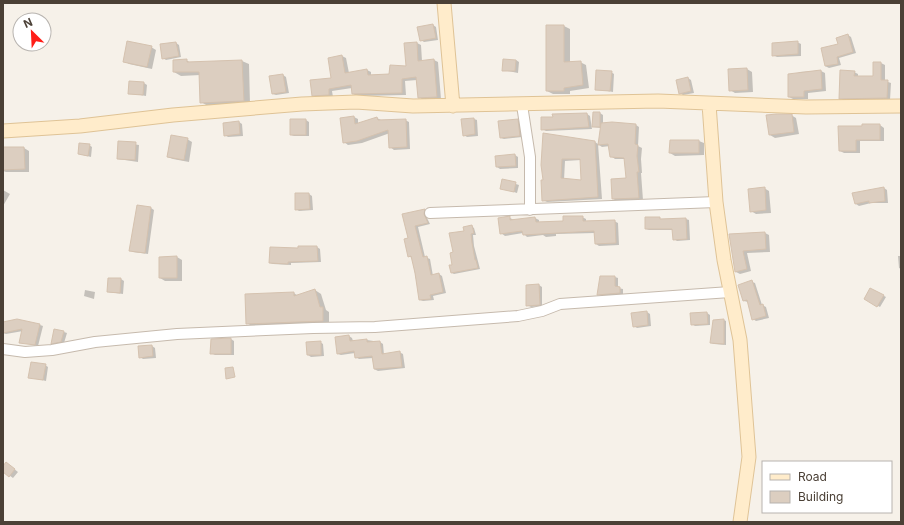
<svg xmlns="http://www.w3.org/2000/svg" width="904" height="525" viewBox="0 0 904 525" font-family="Inter,sans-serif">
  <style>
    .shadow { fill: #0003; fill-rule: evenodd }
    .building { fill: #dccec0; stroke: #d5c2af; fill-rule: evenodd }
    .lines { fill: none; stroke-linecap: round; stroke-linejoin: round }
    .street-casing { stroke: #c6baad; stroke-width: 12 }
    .secondary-casing { stroke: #dfc396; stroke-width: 15 }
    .street { stroke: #fff; stroke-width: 10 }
    .secondary { stroke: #ffeccb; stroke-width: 13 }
  </style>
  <rect width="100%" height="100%" fill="#f6f1e9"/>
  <path class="shadow" d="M433,25L436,27L438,40L424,42L421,40Z
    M564,26L570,29V62H580L586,65L589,88L570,91V94H553L547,91Z
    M848,35L851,37L856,53L839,58L841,65L829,68L825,66Z
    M797,42L801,44V56L777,57L773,55Z
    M176,43L179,45L181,57L166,60L163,58Z
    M417,43L421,45L422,61L434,60L438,62L441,99L423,100L419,97L417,80L405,81L406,95L357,96L353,94L352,88L332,91L333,97H317L313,95L332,78L342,56L346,58L349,73L367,70L371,72V76L390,75L407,68Z
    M151,47L156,50L152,69L129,64L124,61Z
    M186,60L191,63L242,61L249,64L250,104L208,106L201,102L200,75L181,76L174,72Z
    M516,60L519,62L518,73L503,70Z
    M874,63H881L885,65V81L891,83L890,100H843L840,98L854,72L858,74V77H874Z
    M747,69L752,72L753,92L735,93L730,90Z
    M821,71L825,73L826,91L808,93V99H793L789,97L799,72Z
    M611,72L614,74L613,92L596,89Z
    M283,75L286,77L289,93L276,95L273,94Z
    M688,78L691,80L694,93L683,95L680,93Z
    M144,83L147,85L146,96L129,93Z
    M600,113L603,115V124L636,125L639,127L638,146L642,148L641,159L642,173H641L643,200L617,201L613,199L627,179L625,159H615L611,156L610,146L602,147L599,145L601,128L593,127Z
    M587,114L590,116L592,129L546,131L542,129Z
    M791,115L796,118L799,134L775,138L770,135Z
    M354,117L358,119V124L377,118L381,120H405L409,122L410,149L394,150L390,147V133L362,143L348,145L344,142Z
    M474,119L477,120L478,136L467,137L464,135Z
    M306,120L309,122V136H294L291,135Z
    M517,120L521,122L522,137L504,139L501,138Z
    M239,122L242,124L243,136L228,137L225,135Z
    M880,125L884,128V141H860V153H844L840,151L839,127Z
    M187,139L192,142L189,162L173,159L168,157Z
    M671,141H699L704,143V155L675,156L670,153Z
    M119,142L139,145L138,162L118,159Z
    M595,142L598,144L602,199L547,202L543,200L544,181L542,165ZM581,160L582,181L564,180L565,161Z
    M89,145L92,147L91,157L79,154Z
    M3,148H24L29,151V172H6L3,171Z
    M515,155L518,157V168L500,169L497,167Z
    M503,180L519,185L517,193L501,188Z
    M764,188L769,191L771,213L756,214L751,211Z
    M884,188L887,190L888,203H871L859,206L856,204Z
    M3,190L10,194L3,206Z
    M296,194H309L312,196L313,210L299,211L296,209Z
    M151,208L154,210L148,254L133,252L130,250Z
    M425,210L428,212L426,216L430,224L418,227L425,257L430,259L433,276L439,274L442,276L446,293L433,296L434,300L423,301L420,300L412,258L409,256V238L403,215Z
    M582,217L586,219V222L614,221L618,223L619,245L599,246L596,244L595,233L556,234V236L546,237L543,235L527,237L523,233L505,236L501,233L510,218L514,220L535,218L539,220V223L564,222Z
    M659,218L662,220L686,219L689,220L690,240L677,241L674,239L673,230H649L646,229Z
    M471,226L474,228L476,235H473L474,246L480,269L454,274L452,273L453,266L465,232Z
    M765,233L769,235L770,252L747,253L751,271L740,274L736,272L730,235Z
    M299,247H317L320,249L321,262L291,263V265L273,264L270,263L299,249Z
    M898,256H901V269L899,268Z
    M177,257L182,260V281H165L160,278V258Z
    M615,277L618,278V288L623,289V295L602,296L598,294Z
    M121,279L124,281L123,294L108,292Z
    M752,282L755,283L762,305L766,307L769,318L756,321L753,319L748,302L744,301Z
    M539,285L542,287V306L531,307L527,305V286Z
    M871,289L886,297L880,307L865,299Z
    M85,290L95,292L94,299L84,296Z
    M315,290L321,294L326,310L329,312V324L253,327L247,323L294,293L298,296Z
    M647,312L650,314L651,326L637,328L634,326Z
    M707,313L710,315V325L695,326L692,324Z
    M724,320L726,321V345L714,344L711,343Z
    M3,323L40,325L43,326L38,346L20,342L23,331L6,334L3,333Z
    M64,332L67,333L64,343L55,345L52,343Z
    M349,336L352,338L353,341L367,340L380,342L383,344L384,355L399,352L403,354L405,368L378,371L374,369L373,358L359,359L356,357L355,353L341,355L338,354Z
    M231,339L234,341V355H215L211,353Z
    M320,342L323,344L324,356L311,357L308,355Z
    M152,346L155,348L156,358L143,359L140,357Z
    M45,365L48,367L46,381L29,377Z
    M9,465L18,472L13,478L3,471V467Z"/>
  <path class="building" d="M433,24L436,38L420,41L417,27Z
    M546,25H564V62L581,61L583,85L564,88V91H546Z
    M848,34L853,52L837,57L838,64L825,66L821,48L838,44L836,38Z
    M127,41L152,46L147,67L123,62Z
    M798,41V54L772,56V43Z
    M176,42L179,56L162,59L160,44Z
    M417,42L418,61L434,59L437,97L418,98L416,77L402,79V93L352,94L351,85L329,89V95L312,96L310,80L331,78L328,58L342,55L345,73L367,69L368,75L389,74L390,65L406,66L404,43Z
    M187,59V62L242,60L244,101L200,103L199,72H173V60Z
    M503,59L516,60L515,71H502Z
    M873,62H881V80H888L887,98L839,99L840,70L855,71L854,76H873Z
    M747,68L748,90L729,91L728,69Z
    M596,70L612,71L610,91L595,90Z
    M821,70L822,89L804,91V97H788V74Z
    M283,74L286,92L272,94L269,76Z
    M688,77L691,91L679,94L676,80Z
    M129,81L144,82L143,95L128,94Z
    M593,112H600V127H592Z
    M587,113L589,127L541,130V117H553L552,114Z
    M777,114H792L794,132L769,135L766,115Z
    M354,116L355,124L377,117L378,120L406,119L407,147L389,148L388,130L357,141L343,143L340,118Z
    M474,118L475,134L463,136L461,119Z
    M290,119H306V135H290Z
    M518,119L520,136L500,138L498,121Z
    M239,121L240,134L224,136L223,123Z
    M612,122L636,124L635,144L638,145L637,156L639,172H637L639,198L612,199L611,179L626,178L624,158L610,157L608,144L598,145L601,123Z
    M862,124H880V140H856V151H839L838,126H862Z
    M543,133L595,141L598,197L542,201L541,180H543L541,165ZM562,159H580L581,180L561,178Z
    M171,135L188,138L184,160L167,157Z
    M670,140H699V153H669Z
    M118,141L136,142L135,160L117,159Z
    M79,143L90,144L88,156L78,154Z
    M3,147H24L25,169L3,170Z
    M515,154L516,166L496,167L495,156Z
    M502,179L516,182L514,192L500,189Z
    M765,187L766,210L750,212L748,189Z
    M884,187L885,201L869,203V201L855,204L852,193Z
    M295,193H309L310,209L295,210Z
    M137,205L151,207L145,253L129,251Z
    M425,209L424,214L428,223L415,226L423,257L427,256L431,275L439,273L443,292L430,295L431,299L419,300L415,273L411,256L408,257L404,239L408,238L402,214Z
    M510,216V220L535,217L536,222L563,221V216H583V221L615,220L616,243L595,244L594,231L523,235L522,231L500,234L498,218Z
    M645,217H660V219L686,218L687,239L673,240L672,229H645Z
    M472,225L474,233L471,234L472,243L475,260H476L478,268L451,273L449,265H452L450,253L453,252L449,233L464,231L463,227Z
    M765,232L766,249L743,251L747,269L735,272L729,234Z
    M298,246H317L318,261L288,262V264L269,263L270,247L298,248Z
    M177,256V278H159V257Z
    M600,276H615V286L620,287V293L597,295Z
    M108,278H121L120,293L107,292Z
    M752,280L760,305L763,304L766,316L752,320L747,300L743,301L738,285Z
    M539,284L540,305L526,306V285Z
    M870,288L884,295L877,307L864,299Z
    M315,289L320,307H323V321L246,324L245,294L294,292V296Z
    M647,311L648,325L633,327L631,313Z
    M707,312L708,324L691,325L690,313Z
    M17,319L40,324L35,345L19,343L22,329L3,333V322Z
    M724,319V344L710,343L713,320Z
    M54,329L64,331L61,342L51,344Z
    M349,335L350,341L367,339V342L380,341L382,354L400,351L402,367L374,369L372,356L355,358L354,351L337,354L335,337Z
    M231,338V354H210L211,339Z
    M321,341V355H307L306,342Z
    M152,345L153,356L139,358L138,346Z
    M31,362L46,364L43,380L28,378Z
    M233,367L235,377L226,379L225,368Z
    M6,462L15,469L9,477L3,472V466Z"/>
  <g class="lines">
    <g class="street-casing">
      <path id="street" d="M522,105L530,157V210
        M430,213L716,202
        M3,349L25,352L52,350L95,342L177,334L313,328L375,327L518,316L542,311L560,304L730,292"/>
    </g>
    <g class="secondary-casing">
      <path id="secondary" d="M444,3L453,106
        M709,104L716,202L724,260L740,340L749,457L740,522
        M3,131L80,126L173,115L302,104L356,102L413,106L658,101L806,107L901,106"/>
    </g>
    <use href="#street" class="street"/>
    <use href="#secondary" class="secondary"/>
  </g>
  <rect width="904" height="525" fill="none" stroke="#4b4036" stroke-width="8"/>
  <rect x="762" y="461" width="130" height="52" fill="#ffffff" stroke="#b7b3af"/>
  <rect x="770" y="474" width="20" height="6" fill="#ffeccb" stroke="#b7b3af"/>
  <text x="798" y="481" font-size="12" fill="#4b4036">Road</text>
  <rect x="770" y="491" width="20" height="12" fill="#dccec0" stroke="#b7b3af"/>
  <text x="798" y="501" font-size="12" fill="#4b4036">Building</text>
  <g transform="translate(32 32) rotate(336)"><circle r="19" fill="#ffffff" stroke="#b7b3af"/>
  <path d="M0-3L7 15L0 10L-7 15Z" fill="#ff1e18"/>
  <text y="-6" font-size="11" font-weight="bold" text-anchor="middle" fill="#4b4036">N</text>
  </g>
</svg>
